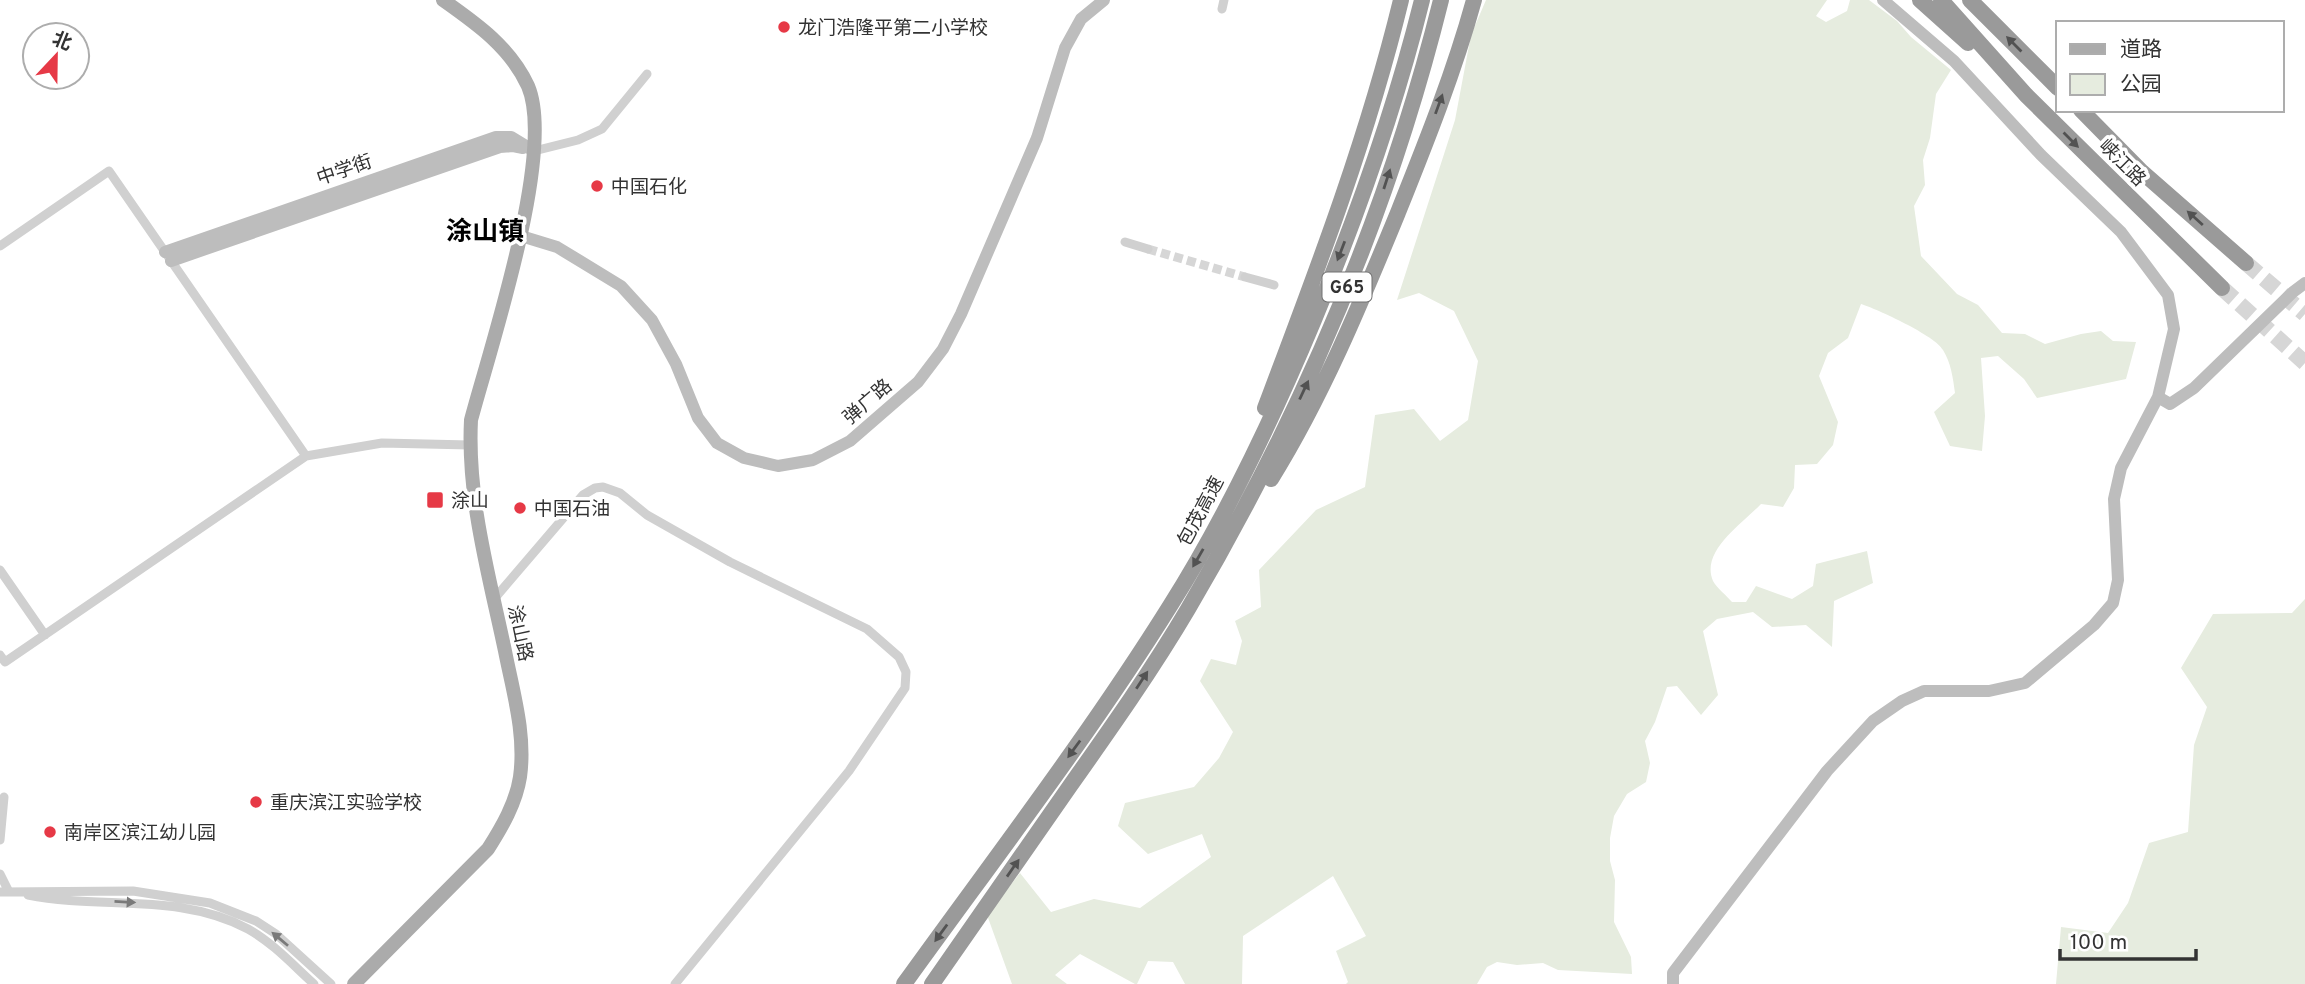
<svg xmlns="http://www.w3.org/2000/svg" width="2305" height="984" viewBox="0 0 2305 984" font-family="Overpass,'Noto Sans SC',sans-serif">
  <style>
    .green { fill: #e6ecdf }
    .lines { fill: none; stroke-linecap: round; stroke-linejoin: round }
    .street-tunnel { stroke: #d6d6d6; stroke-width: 9; stroke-dasharray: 9 4.5; stroke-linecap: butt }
    .highway-tunnel { stroke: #d6d6d6; stroke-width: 16; stroke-dasharray: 16 8; stroke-linecap: butt }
    .street { stroke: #d0d0d0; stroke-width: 9 }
    .secondary { stroke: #bdbdbd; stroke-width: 12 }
    .primary { stroke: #ababab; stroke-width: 14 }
    .highway { stroke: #9a9a9a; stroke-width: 16 }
    .oneway { fill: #525252 }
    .oneway2 { fill: #7a7a7a }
    .poi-dot { fill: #e63946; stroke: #fff; stroke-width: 2.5 }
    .labels { text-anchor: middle; stroke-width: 7; stroke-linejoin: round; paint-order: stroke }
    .shield { fill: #fff; stroke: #707070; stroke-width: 2 }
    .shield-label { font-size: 18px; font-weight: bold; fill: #333 }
    .poi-label { font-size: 19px; fill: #333; stroke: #fff; text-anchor: start }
    .street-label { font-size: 19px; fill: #333; stroke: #fff }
    .district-label { font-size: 26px; font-weight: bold; fill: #000; stroke: #fff }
  </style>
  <rect width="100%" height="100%" fill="#fff"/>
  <path class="green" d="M1486,0H1827L1816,16L1826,22L1847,11L1850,0H1869L1897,21L1911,37L1951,70L1936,94L1930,138L1923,160L1925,185L1914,206L1921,256L1957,294L1978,305L2002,333L2025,334L2045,344L2081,334L2101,331L2113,341L2136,342L2126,379L2037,398L2024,379L1998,356L1981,358L1985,416L1982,451L1950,446L1934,412L1955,393C1953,378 1951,363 1943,350C1936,336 1877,309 1861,304L1848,338L1828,353L1819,376L1838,422L1833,445L1817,464L1795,465L1794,488L1783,507L1761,504C1743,523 1700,551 1713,581C1717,588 1727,596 1732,602H1746L1756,586L1792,599L1813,586L1816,564L1867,551L1873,583L1834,601L1832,647L1806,625L1772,627L1753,612L1717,619L1703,631L1718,695L1701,715L1677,686L1667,687L1655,722L1645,741L1650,763L1646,782L1627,794L1614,816L1610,838V861L1615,880L1614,922L1631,957L1632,974L1558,970L1543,963L1517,965L1497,962L1487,967L1477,984H1346L1348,982L1336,951L1366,936L1333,876L1243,936L1242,984H1185L1173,962L1148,961L1137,984H1135L1080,954L1055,975L1067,984H1012L987,915L1020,873L1051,912L1094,899L1140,908L1211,857L1202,834L1148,854L1118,826L1125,803L1194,787L1219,758L1233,732L1200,681L1211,659L1236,665L1242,641L1235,621L1261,607L1259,570L1316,510L1365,487L1375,415L1414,409L1440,441L1468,420L1478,361L1454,311L1419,293L1397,300L1455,120L1471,35Z
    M2305,599V984H2056L2061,927L2108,933L2128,903L2149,843L2188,832L2194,745L2207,707L2181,668L2213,614L2292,613Z"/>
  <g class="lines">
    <path class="street-tunnel" d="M1148,249L1245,277"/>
    <path class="highway-tunnel" d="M2246,263L2305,314
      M2222,288L2305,363"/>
    <path class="street" d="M1222,9L1224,0
      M534,151L578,140L602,129L647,74
      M1125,242L1148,249
      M0,246L109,171L306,456L5,662L0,655
      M1245,277L1274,285
      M306,456L382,443L470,445
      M0,570L45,635
      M494,599L583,495L595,488L603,487L620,493L647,515L730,562L867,629L899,657L906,672L905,688L849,771L675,984
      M0,840L4,797
      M0,874L9,892
      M0,892L133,891L210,903L256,921L276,934L331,984
      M28,895C101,910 179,892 248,929C273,943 293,965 314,984"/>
    <path class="secondary" d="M521,236L557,247L621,286L652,320L676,364L698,418L717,443L744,458L778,466L813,460L850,441L918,382L943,349L961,314L1037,138L1065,48L1081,19L1104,0
      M165,252L496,137H511L534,151
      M171,261L500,147L513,146L523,148
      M2158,397L2170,404L2194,388L2293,292L2305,283
      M1673,984V973L1827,771L1873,721L1902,701L1924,691H1989L2025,683L2094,625L2113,603L2118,580L2114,499L2121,468L2158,397L2174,329L2168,295L2121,232L2041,155L1954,61L1883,0"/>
    <path class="primary" d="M354,984L488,849C502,827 516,803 520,777C526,734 513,692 505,651C489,575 467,498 471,420C490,348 556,152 528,86C510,47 477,24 443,0"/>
    <path class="highway" d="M1920,0L1968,43
      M1941,0L2026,95L2222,288
      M1970,0L2058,88
      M2081,110L2142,172L2246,263
      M1265,408C1316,273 1367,140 1401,0
      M1271,479C1322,397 1360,305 1397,215C1425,145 1454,73 1474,0
      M904,984C994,859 1088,737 1170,606C1227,516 1273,418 1314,320C1357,216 1395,109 1422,0
      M932,984C978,918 1024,852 1070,786C1111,728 1152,670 1188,609C1300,419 1388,214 1441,0"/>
  </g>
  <defs><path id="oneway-solid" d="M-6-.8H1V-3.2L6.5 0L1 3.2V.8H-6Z" transform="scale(1.75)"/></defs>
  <g class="oneway">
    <use href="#oneway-solid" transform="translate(2014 44) rotate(-135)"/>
    <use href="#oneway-solid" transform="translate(1439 104) rotate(-70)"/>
    <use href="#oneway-solid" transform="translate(2071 140) rotate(45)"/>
    <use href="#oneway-solid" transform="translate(1387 179) rotate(-72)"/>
    <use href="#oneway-solid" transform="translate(2195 218) rotate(-138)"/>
    <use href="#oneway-solid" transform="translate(1341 251) rotate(111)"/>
    <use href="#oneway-solid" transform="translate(1304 390) rotate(-65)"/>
    <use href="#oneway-solid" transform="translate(1198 558) rotate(120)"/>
    <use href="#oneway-solid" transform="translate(1142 680) rotate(-57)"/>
    <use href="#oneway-solid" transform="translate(1074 749) rotate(126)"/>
    <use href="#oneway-solid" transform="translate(1013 868) rotate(-55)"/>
    <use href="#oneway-solid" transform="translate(941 933) rotate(126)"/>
  </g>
  <g class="oneway2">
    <use href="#oneway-solid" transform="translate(125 902) rotate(3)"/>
    <use href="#oneway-solid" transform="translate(280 939) rotate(-140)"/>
  </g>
  <g class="poi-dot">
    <circle cx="784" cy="27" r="7"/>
    <circle cx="597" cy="186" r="7"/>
    <rect x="426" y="491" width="18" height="18" rx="3.5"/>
    <circle cx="520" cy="508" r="7"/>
    <circle cx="256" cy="802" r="7"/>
    <circle cx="50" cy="832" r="7"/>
  </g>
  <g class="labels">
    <rect class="shield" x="1322.5" y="272.5" width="49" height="29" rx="5"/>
    <g class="shield-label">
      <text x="1347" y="293">G65</text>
    </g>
    <g class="poi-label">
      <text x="798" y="34">龙门浩隆平第二小学校</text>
      <text x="611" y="193">中国石化</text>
      <text x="451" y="507">涂山</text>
      <text x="534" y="515">中国石油</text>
      <text x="270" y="809">重庆滨江实验学校</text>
      <text x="64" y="839">南岸区滨江幼儿园</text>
    </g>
    <g class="street-label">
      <text transform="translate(2123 162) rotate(45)" y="7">峡江路</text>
      <text transform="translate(344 169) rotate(-19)" y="7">中学街</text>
      <text transform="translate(867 401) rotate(-41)" y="7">弹广路</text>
      <text transform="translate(1200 511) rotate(-62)" y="7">包茂高速</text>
      <text transform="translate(521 633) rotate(78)" y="7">涂山路</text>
    </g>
    <g class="district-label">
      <text x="485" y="240">涂山镇</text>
    </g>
  </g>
  <rect x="2056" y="21" width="228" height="91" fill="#ffffff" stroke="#adadad" stroke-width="2"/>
  <rect x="2070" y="44" width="35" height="10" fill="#ababab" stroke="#adadad" stroke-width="2"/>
  <text x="2120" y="56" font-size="21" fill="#333333">道路</text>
  <rect x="2070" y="74" width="35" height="21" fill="#e6ecdf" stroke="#adadad" stroke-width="2"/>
  <text x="2120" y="91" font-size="21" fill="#333333">公园</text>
  <g transform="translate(56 56) rotate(22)"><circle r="33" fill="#ffffff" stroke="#adadad" stroke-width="2"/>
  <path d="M0-5L12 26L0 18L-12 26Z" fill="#e63946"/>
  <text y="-10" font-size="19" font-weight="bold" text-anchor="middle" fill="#333333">北</text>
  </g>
  <path d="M2060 949v10h136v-10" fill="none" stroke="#333333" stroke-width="3.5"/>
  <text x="2070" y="949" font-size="21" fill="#333333" stroke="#ffffff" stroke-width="5" paint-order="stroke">100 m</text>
</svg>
